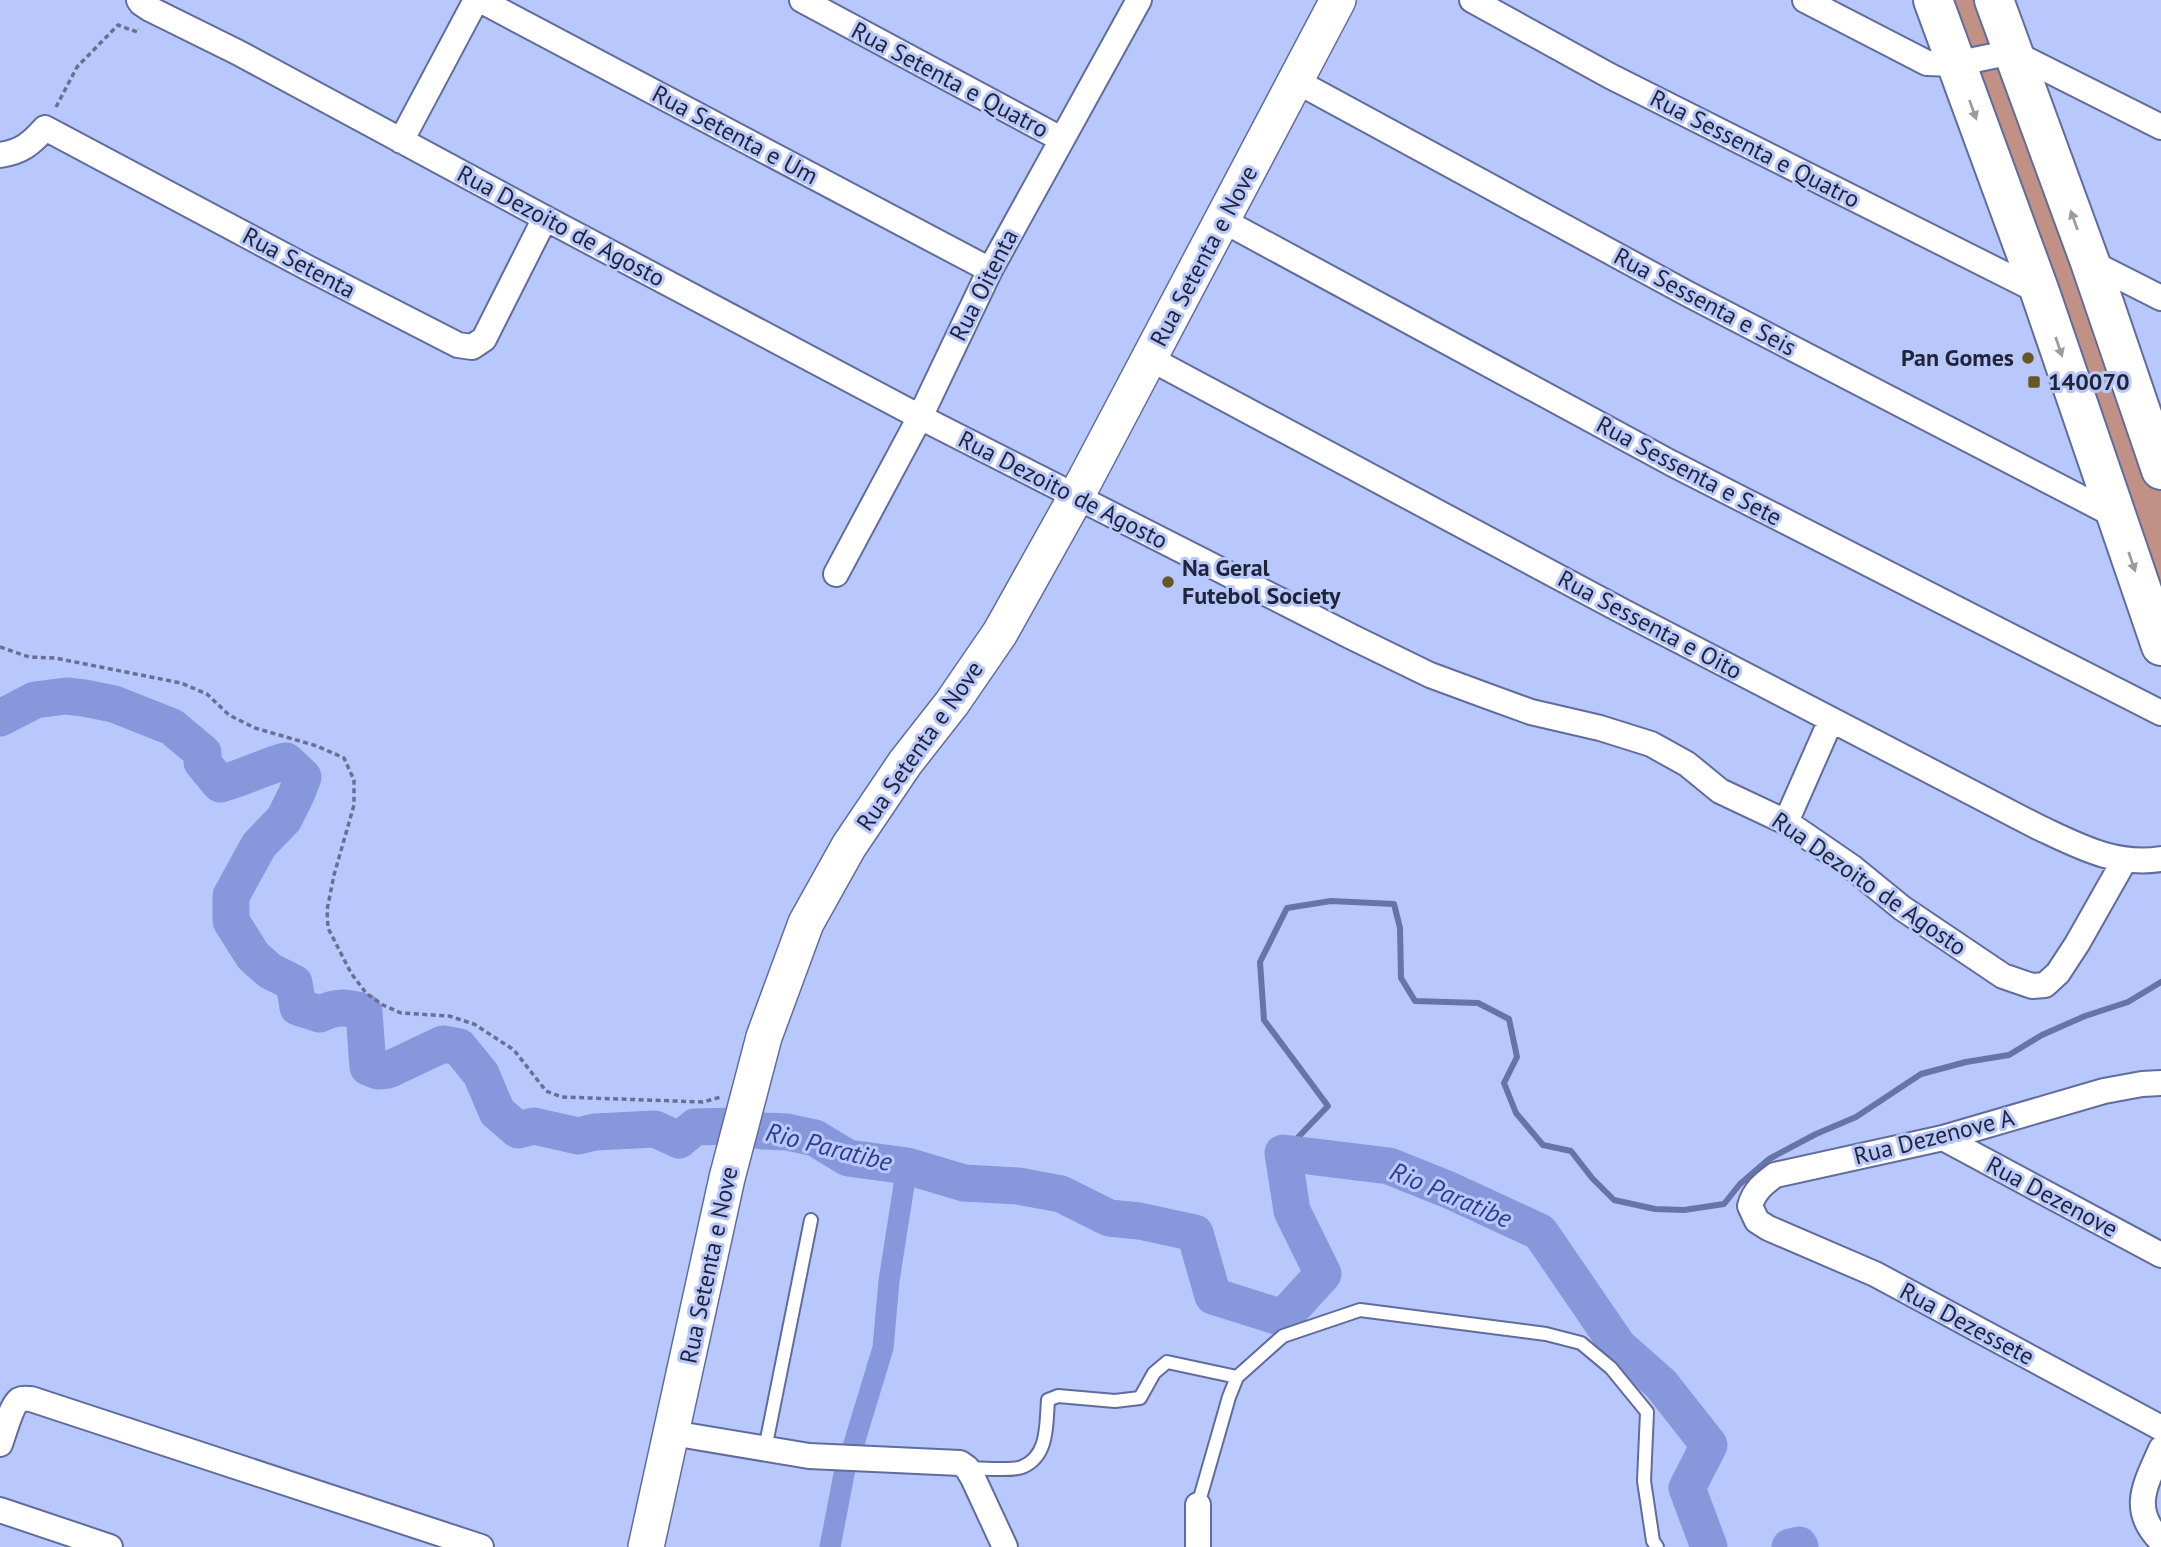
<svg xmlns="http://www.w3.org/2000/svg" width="2161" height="1547" viewBox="0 0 2161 1547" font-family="'PT Sans',sans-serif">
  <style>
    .green { fill: #c29186 }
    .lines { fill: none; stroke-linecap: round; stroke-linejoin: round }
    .stream { stroke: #6774aa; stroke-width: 6 }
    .canal { stroke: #8697db; stroke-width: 21 }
    .river { stroke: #8697db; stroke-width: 37 }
    .lane-casing { stroke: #606c9d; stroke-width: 16 }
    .street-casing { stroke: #606c9d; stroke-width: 28 }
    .secondary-casing { stroke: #606c9d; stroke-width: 38 }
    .primary-casing { stroke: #606c9d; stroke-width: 42 }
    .path { stroke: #677094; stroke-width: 3.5; stroke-dasharray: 5 3.5; stroke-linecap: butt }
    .lane { stroke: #fff; stroke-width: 12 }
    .street { stroke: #fff; stroke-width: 24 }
    .secondary { stroke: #fff; stroke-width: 35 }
    .primary { stroke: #fff; stroke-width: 38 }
    .oneway { fill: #9a9ca5 }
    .poi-dot { fill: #675725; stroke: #b8c7fc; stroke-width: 2.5 }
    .labels { text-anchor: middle; stroke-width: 6; stroke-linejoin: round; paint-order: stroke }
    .street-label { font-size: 24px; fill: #1f2438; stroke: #b8c7fc }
    .poi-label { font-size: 24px; font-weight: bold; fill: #1f2438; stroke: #b8c7fc; text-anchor: start }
    .water-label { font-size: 26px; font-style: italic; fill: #313c8c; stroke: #b8c7fc }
  </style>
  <rect width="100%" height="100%" fill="#b8c7fc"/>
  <path class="green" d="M1940,0H1989L2161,490V619Z"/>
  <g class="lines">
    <path class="stream" d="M1283,1153L1328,1106L1264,1020L1260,962L1287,908L1331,901L1394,904L1400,928L1401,978L1415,1001L1478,1003L1509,1019L1517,1057L1504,1083L1516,1113L1543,1145L1571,1151L1592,1178L1614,1200L1655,1209L1684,1210L1724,1204L1740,1184L1769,1159L1816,1134L1856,1117L1921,1074L1966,1062L2009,1055L2042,1035L2085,1016L2128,1002L2161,982"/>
    <path class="canal" d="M852,1450L883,1348L889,1281L907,1166
      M830,1547L845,1469"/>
    <path class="river" d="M0,718L35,700L66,696L84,698L114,704L172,727L203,753L202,762L220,784C243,778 263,767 286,761L303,777L296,795L284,819L259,845L231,896V921L253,956L270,971L294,983L298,1007L320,1014C336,1006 347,1007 364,1012L368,1067L378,1071L388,1070L443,1044L459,1047L481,1074L497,1112L518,1130L534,1126L578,1136L595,1132L655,1129L679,1140L695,1127L735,1126L763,1131L787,1132L815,1138L848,1158L907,1166L964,1183L1018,1186L1061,1194L1109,1218L1139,1221L1195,1233L1213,1296L1283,1318L1323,1274L1292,1211L1283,1153L1389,1166L1449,1190L1540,1232L1618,1346L1661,1384L1709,1445L1687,1488L1709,1547
      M1790,1547L1799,1545L1800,1547"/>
    <g class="lane-casing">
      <path id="lane" d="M765,1449L811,1220
        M967,1468C979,1468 1013,1471 1022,1467C1049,1456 1046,1424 1048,1400L1058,1396L1115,1401L1140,1398L1154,1373L1167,1362L1237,1377
        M1198,1505L1229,1397L1237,1377L1283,1336L1360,1310L1546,1334L1581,1343L1611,1368L1647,1412L1644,1481L1653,1541L1657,1547"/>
    </g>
    <g class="street-casing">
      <path id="street" d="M139,0L141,3L150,9L237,52L545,218L920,417L1352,637L1430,675L1487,696L1531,712L1600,728L1651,744L1687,764L1720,791L1786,822L1853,868L1902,908L2003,976L2032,986L2045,985L2058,973L2077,944L2124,861
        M480,0L990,270
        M802,0L1061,139
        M1472,0L1610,76L2040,292
        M1805,0L1927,63L1955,64L2012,52L2161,127
        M1296,81L1688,294L2116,516
        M401,141L476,0
        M0,155C21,152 31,144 45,128L306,267L458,345L472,347L484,339L545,218
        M1222,220L1671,463L2161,713
        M2090,262L2161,298
        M1149,358L1624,612L2038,827C2079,846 2114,866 2161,859
        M836,574L920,417L990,270L1139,0
        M1786,822L1831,720
        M2161,1083L2142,1084L2104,1091L1943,1138L1775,1175C1763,1184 1754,1191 1750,1206L1757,1221L1768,1228L1875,1274L2161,1428
        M1943,1138L2161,1255
        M672,1433L809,1456L960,1463L967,1468L973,1478L1005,1547
        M0,1444C4,1434 11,1406 19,1400C23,1398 26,1399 31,1399L481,1547
        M2161,1449C2146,1484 2129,1509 2161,1541
        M1198,1505V1547
        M0,1510L110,1547"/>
    </g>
    <g class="secondary-casing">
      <path id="secondary" d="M646,1547L727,1178L764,1037L806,923L849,846L905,763L952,703L1000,633L1076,497L1338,0"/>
    </g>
    <g class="primary-casing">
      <path id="primary" d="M1933,0L2040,292L2161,646
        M1994,0L2090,262L2161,470"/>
    </g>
    <path class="path" d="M56,107L77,67L118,25L137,32L139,29
      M0,647L29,657L55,658L181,683L207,694L229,715L255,728L317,746L344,758L354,780V805L334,875L327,910L328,928L351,973L366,993L383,1005L401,1013L449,1016L474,1024L514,1050L546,1091L562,1097L703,1102L721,1097"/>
    <use href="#lane" class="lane"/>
    <use href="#street" class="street"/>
    <use href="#secondary" class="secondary"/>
    <use href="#primary" class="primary"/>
  </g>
  <defs><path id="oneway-solid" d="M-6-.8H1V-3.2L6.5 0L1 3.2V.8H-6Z" transform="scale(1.75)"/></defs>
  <g class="oneway">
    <use href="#oneway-solid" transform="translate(1973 110) rotate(70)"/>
    <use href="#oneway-solid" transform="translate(2074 220) rotate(-110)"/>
    <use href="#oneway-solid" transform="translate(2059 347) rotate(71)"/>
    <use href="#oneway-solid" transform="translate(2132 562) rotate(71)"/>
  </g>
  <g class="poi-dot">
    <circle cx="2028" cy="358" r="7"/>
    <rect x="2027" y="375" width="14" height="14" rx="3.5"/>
    <circle cx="1168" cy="582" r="7"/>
  </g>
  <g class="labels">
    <g class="street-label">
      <text transform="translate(950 80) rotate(28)" y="8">Rua Setenta e Quatro</text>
      <text transform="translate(735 135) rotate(28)" y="8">Rua Setenta e Um</text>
      <text transform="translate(1755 149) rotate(27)" y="8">Rua Sessenta e Quatro</text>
      <text transform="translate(561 226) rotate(28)" y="8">Rua Dezoito de Agosto</text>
      <text transform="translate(1204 256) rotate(-62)" y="8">Rua Setenta e Nove</text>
      <text transform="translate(299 263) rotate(28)" y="8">Rua Setenta</text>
      <text transform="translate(984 285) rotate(-63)" y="8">Rua Oitenta</text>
      <text transform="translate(1705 302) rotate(28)" y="8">Rua Sessenta e Seis</text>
      <text transform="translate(1689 471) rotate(28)" y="8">Rua Sessenta e Sete</text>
      <text transform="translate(1063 490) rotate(27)" y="8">Rua Dezoito de Agosto</text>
      <text transform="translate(1650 625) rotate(28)" y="8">Rua Sessenta e Oito</text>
      <text transform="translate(920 746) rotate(-55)" y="8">Rua Setenta e Nove</text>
      <text transform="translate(1869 884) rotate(35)" y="8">Rua Dezoito de Agosto</text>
      <text transform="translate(1934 1137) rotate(-14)" y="8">Rua Dezenove A</text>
      <text transform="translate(2052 1197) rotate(28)" y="8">Rua Dezenove</text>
      <text transform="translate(709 1265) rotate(-78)" y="8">Rua Setenta e Nove</text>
      <text transform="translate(1967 1324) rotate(28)" y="8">Rua Dezessete</text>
    </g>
    <g class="poi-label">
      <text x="2014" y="366" text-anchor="end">Pan Gomes</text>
      <text x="2048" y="390">140070</text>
      <text x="1182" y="576">Na Geral<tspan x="1182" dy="28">Futebol Society</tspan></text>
    </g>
    <g class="water-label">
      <text transform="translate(829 1147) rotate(14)" y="9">Rio Paratibe</text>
      <text transform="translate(1451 1195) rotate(23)" y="9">Rio Paratibe</text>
    </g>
  </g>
</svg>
